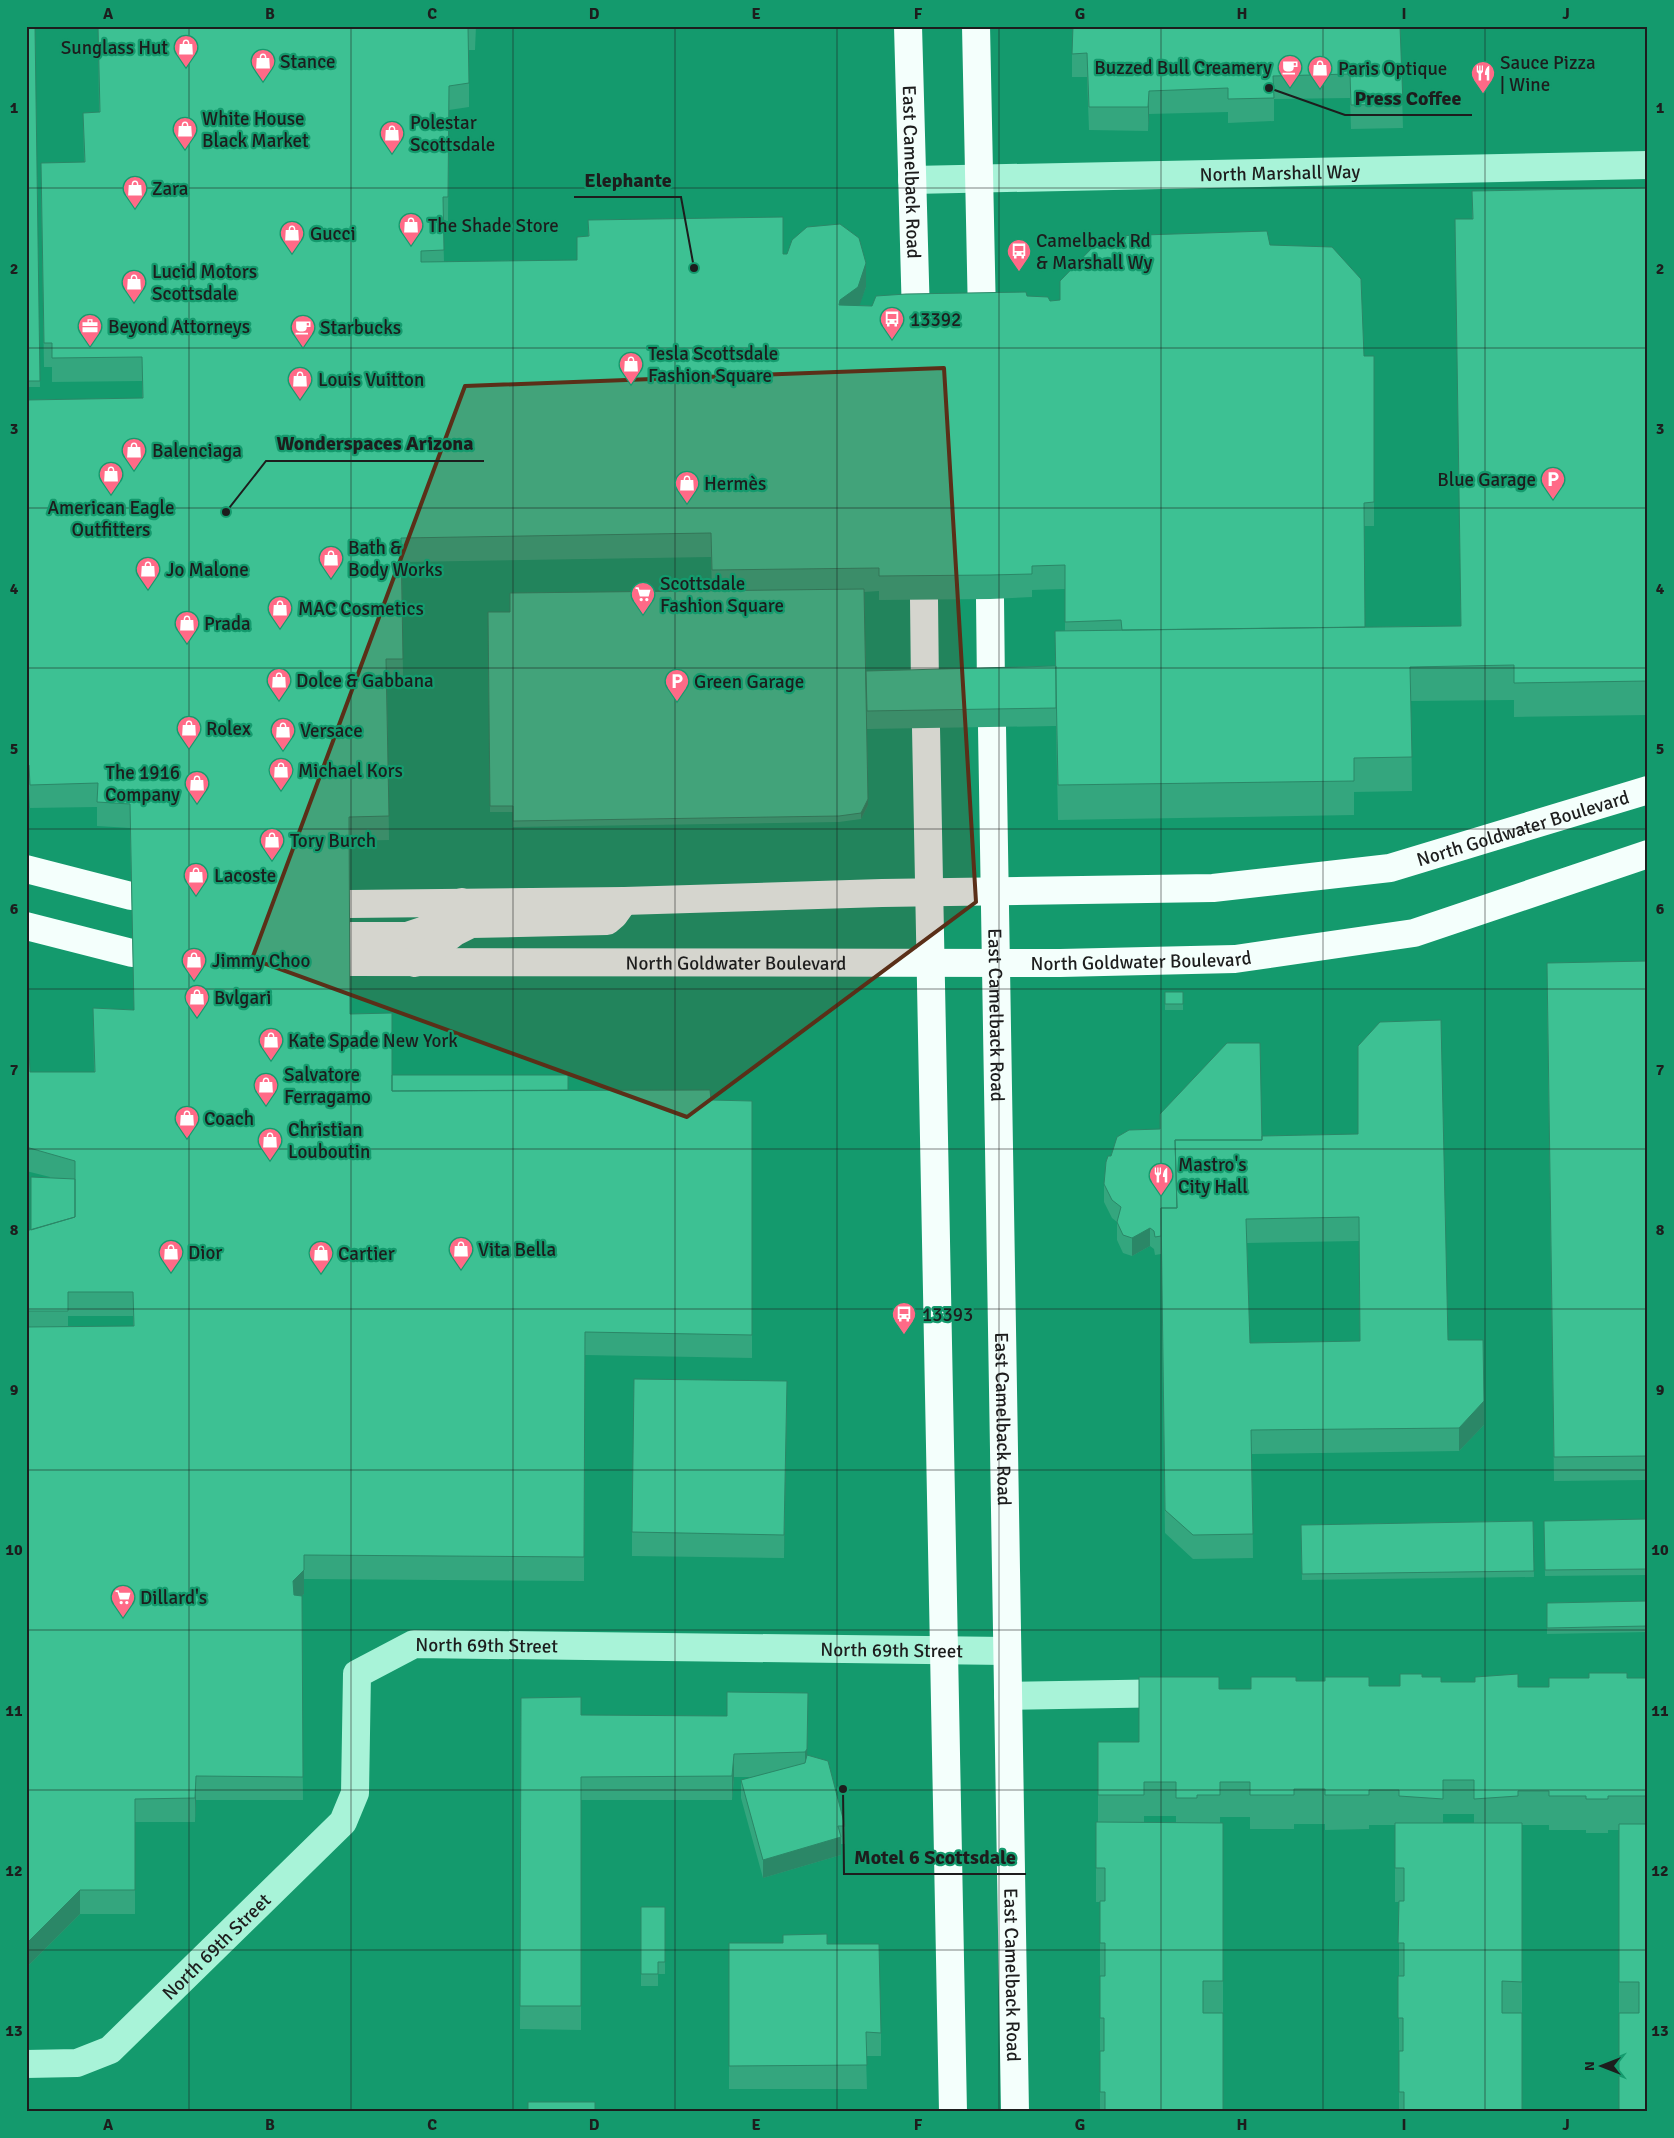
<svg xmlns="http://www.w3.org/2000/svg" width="1674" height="2138" viewBox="0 0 1674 2138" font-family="Signika,sans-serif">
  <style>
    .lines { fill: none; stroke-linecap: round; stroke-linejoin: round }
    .street { stroke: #a8f3d8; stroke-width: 28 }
    .primary { stroke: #f4fffc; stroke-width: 28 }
    .wall { fill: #34a67e; fill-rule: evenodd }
    .shaded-wall { fill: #2b8767 }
    .building { fill: #3dc193; stroke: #2b8767; fill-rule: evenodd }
    .marked { fill: #5a2f18; fill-opacity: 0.2; stroke: #5a2f18; stroke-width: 4; stroke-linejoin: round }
    .grid { fill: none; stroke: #1d1d1d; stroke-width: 1; stroke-opacity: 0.55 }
    .labels { text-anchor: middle; stroke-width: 4.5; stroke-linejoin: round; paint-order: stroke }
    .poi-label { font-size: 19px; fill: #1d1d1d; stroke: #149a6d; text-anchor: start }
    .street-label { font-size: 19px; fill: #1d1d1d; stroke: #149a6d }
    .leader { fill: none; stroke: #1d1d1d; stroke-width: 2 }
    .callout-dot { fill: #1d1d1d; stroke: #149a6d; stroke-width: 2 }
    .callout-label { font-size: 20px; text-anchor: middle; font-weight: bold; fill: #1d1d1d; stroke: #149a6d; stroke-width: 4.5; stroke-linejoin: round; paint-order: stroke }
    .neatline { fill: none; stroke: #1d1d1d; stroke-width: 2 }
    .grid-label { font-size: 16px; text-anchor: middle; font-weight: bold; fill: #1d1d1d }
  </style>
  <rect width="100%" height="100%" fill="#149a6d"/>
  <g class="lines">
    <g class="street">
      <path id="s1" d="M912,180L1648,165"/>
      <path d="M1008,1696L1176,1693"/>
      <path id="s2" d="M26,2064L77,2063L110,2050L343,1822L355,1793L357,1674L414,1644L1007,1651"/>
    </g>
    <g class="primary">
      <path id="s3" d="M908,26L916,317"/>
      <path d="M976,26L982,317"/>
      <path d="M924,599L925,688"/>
      <path d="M990,599L991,686"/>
      <path id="s4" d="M992,727L1015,2112"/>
      <path d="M926,728L953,2112"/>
      <path d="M26,869L131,896"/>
      <path id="s5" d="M349,904L624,901L882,893L1213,888L1390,868L1648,790"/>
      <path d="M26,926L132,953"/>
      <path d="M351,936H407L425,930L462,902"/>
      <path id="s6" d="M350,962L1060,963L1235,959L1414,933L1648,854"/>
      <path d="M415,963L455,932L471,924L607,921L614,915L624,901"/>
    </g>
  </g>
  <path class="wall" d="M26,26H35L40,387H26Z
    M98,26H476L475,50H469V107L449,110L448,221H443L444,262L577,260L588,236V220L783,254L866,287L859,305L872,306L1027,296L1050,301L1060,300L1109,247L1270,245L1364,356L1374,502V526H1364L1365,627L1461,626L1455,219H1472V191L1648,188V715L1514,717V700L1411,701L1412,791L1354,792V815L1058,820L1056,726L867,729L868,805L861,819L839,822L513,827V812H490L488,612H510L712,591L711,557L402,562L403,683H387L389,840L349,841L350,1014L392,1091L568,1090L711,1100L752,1101V1358L585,1355L584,1581L304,1579V1594L301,1596L303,1800H196L195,1822H135V1914H80L26,1968V1231L31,1230L50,1177L26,1171V1020L30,1072H94L93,1008L134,1010L130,828L97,826V807L30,808L29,789H26V400L142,398V381L52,382V367H44L41,186L84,162L83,113L99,112ZM1065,589V631H1055V666L866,673L864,592L879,591V600L990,599L1032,597V590ZM68,1316H133V1326H68Z
    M1400,26L1403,128L1351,129L1350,98L1274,99V121L1228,123V112L1149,114L1148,131L1089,130L1087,77H1072V54Z
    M1648,961V1480L1554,1481L1547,987Z
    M1165,992H1183V1010H1165Z
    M1358,1134L1484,1425L1459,1451L1252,1454L1253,1558L1193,1559L1165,1533L1161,1254L1155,1255L1154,1249L1150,1246L1132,1256L1123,1253L1117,1240V1222L1112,1218L1104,1202V1184L1111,1156L1262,1140ZM1359,1241L1360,1341L1250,1343L1247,1243Z
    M787,1405L784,1558L632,1556V1532Z
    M1648,1519V1575L1545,1576L1544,1521Z
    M1533,1521L1534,1577L1302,1580L1301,1525Z
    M1648,1601V1632L1547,1634V1603Z
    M1422,1677L1441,1682L1518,1687H1549L1627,1678H1648V2112L1619,2016V1830H1608V1833H1586V1830H1549V1825H1522V2112H1399V1902H1395V1825H1369V1829L1325,1830V1824H1294V1829H1250V1817H1220V1823H1223V2112H1100V1902H1096V1822H1098V1742H1139L1219,1689H1251L1296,1681L1369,1686H1400ZM1443,1814H1474V1823H1443ZM1144,1816H1176V1823H1144Z
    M808,1693L807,1755L845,1826V1844H841V1855L763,1878L741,1798V1780L753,1777H734L732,1800H581V2030L520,2029L521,1698L581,1715L727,1716Z
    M641,1907H665V1974H658V1986H641Z
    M729,1943L827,1944L881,2033V2056H866L867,2089H729Z"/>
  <path class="shaded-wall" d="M1149,91V114L1148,131V107Z
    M866,263V287L858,310L839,305L840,300Z
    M868,799V805L861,819V813Z
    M1150,1228V1246L1132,1256V1238Z
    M787,1381V1405L784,1558V1535Z
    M1484,1401V1425L1459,1451V1428Z
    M304,1570V1594L293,1605V1581Z
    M808,1693L807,1773L805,1775V1752Z
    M734,1754V1777L732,1800V1776Z
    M196,1776V1800L195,1822V1798Z
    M841,1837V1855L763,1878V1860Z
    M80,1890V1914L26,1968V1944Z"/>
  <path class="building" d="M26,26H35L40,381H26Z
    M98,26H475L468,27L469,83L449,86L448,197H443L444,250L421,251V262L577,260V237L589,236L588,220L783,217V254H787L792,240L807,227L840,224L859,238L866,263L858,287L840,300L839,305L872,306L876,296L906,294L1026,292L1027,296L1048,297L1050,301L1060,300V281L1093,247H1109L1112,236L1267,231L1270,245L1332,247L1361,279L1364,356H1374V502L1364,503L1365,627L1122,630L1121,620L1065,622V565L1032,566V574L990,575L879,576V568L712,570L711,533L401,538L403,659H386L389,816L349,817L350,1014L392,1013V1091L710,1090L711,1100L752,1101V1335L585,1332L584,1557L304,1555V1570L293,1581L294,1595L302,1596L303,1777L196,1776L195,1798L135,1799V1890H80L26,1944V1327L134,1326L133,1292H68V1311H26V1231L75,1217V1161L26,1147V1020H28L30,1072H95L93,1008L134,1010L130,804L97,802L98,783L30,785L29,765H26V400L143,398L142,357L52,358V343H44L41,163L85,162L83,113L100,112Z
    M1073,26H1400L1403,104L1351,105L1350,74L1273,76L1274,98L1228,99V88L1149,91L1148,107H1089L1087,53L1072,54Z
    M1648,188V681L1514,683V665L1410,667L1412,757L1354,758V781L1058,785L1055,631L1461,626L1455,219H1473L1472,191Z
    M864,589L868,799L861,813L839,816L513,821V806H490L488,612H510V593Z
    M1056,666V708L867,711L866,671Z
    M1648,961V1456L1554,1457L1547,963Z
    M1165,992H1183V1004H1165Z
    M1441,1020L1448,1340H1483L1484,1401L1459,1428L1251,1430L1253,1534L1193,1535L1165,1510L1161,1208H1177L1175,1140H1262V1136L1358,1134V1046L1380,1022ZM1359,1217L1360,1341L1250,1343L1246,1219Z
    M1227,1043H1260L1262,1140H1175L1177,1208H1161V1236L1155,1237L1154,1231L1150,1228L1132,1238L1123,1235L1117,1222L1121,1207L1112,1200L1104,1184L1106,1162L1108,1156H1111L1117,1137L1129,1130L1160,1129V1114Z
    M392,1075H568V1090L392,1091Z
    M31,1177L75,1179V1217L31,1230Z
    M634,1379L787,1381L784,1535L632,1532Z
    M1648,1519V1569L1545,1570L1544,1521Z
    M1533,1521L1534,1571L1302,1574L1301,1525Z
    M1648,1601V1626L1547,1628V1603Z
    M1589,1673H1627V1678H1648V1796H1608V1799H1586V1796H1549V1791H1518V1796L1474,1799V1780H1443V1799L1399,1796V1790H1369V1795H1325V1789H1294V1795H1250V1782H1220V1795H1197V1798H1176V1782H1144V1795H1098V1742H1139V1677H1219V1689H1251V1677H1296V1681H1325V1677H1369V1686H1400V1674H1422V1677H1441V1682H1475V1677L1518,1674V1687H1549V1678H1589Z
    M727,1692L808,1693L807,1749L805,1752L734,1754L732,1776L581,1777V2006H520L521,1698L581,1697V1715L727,1716Z
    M807,1755L828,1761L845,1826H838L841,1837L763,1860L741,1780L805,1763Z
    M1096,1822L1223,1823V1981H1203V2013H1223V2112H1105V2092H1100V2051H1104V2018H1100V1976H1105V1943H1100V1901H1105V1868H1096Z
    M1395,1823H1522V1982L1502,1981V2013H1522V2112H1404V2092H1399V2051H1403V2018H1398V1976H1404V1943H1398L1399,1901H1404V1868H1395Z
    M1619,1824H1648V2112H1619V2013H1639V1982H1619Z
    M641,1907H665V1962H658V1974H641Z
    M827,1934V1944H879L881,2033L866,2032L867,2065L729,2066V1943H783V1935Z
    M528,2102H595V2112H528Z"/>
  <path class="marked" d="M944,368L976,902L687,1117L252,959L465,386Z"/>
  <path class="grid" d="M189,26V2112M351,26V2112M513,26V2112M675,26V2112M837,26V2112M999,26V2112M1161,26V2112M1323,26V2112M1485,26V2112M26,188H1648M26,348H1648M26,508H1648M26,668H1648M26,829H1648M26,989H1648M26,1149H1648M26,1309H1648M26,1470H1648M26,1630H1648M26,1790H1648M26,1950H1648"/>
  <defs>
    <g id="shop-pin" transform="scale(1.25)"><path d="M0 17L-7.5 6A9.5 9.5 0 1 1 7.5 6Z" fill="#ff6a87" stroke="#149a6d"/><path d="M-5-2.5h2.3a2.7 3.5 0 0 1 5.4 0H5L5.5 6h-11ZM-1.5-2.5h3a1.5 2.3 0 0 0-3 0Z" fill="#fff"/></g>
    <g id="cafe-pin" transform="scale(1.25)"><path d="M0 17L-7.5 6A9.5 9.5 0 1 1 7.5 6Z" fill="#ff6a87" stroke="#149a6d"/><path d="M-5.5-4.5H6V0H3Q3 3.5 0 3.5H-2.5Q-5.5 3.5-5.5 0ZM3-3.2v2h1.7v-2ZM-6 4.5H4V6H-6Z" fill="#fff"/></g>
    <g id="restaurant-pin" transform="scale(1.25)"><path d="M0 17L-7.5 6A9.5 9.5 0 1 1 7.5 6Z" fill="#ff6a87" stroke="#149a6d"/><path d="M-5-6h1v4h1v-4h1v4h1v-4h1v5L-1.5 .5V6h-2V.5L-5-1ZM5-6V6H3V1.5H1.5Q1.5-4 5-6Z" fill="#fff"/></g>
    <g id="bus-pin" transform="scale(1.25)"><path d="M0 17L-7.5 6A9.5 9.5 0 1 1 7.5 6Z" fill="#ff6a87" stroke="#149a6d"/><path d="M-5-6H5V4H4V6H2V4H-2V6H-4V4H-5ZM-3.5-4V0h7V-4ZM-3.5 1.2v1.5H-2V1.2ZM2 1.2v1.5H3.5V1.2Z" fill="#fff"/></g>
    <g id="office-pin" transform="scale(1.25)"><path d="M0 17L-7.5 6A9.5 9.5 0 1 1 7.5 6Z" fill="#ff6a87" stroke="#149a6d"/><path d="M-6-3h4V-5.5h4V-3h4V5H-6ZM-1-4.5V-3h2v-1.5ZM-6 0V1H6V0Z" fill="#fff"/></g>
    <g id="parking-pin" transform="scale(1.25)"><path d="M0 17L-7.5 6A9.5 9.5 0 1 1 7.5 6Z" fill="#ff6a87" stroke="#149a6d"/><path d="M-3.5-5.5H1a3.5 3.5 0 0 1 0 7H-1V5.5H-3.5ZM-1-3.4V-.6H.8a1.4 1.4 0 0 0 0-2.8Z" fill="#fff"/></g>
    <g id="supermarket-pin" transform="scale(1.25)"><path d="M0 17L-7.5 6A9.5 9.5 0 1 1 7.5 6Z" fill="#ff6a87" stroke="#149a6d"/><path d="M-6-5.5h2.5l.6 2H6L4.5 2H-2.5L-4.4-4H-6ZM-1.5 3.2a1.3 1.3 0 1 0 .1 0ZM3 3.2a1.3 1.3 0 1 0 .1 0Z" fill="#fff"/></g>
  </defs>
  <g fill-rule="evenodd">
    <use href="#shop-pin" x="186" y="47"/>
    <use href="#shop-pin" x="263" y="61"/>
    <use href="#cafe-pin" x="1290" y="67"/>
    <use href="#shop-pin" x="1320" y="68"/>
    <use href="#restaurant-pin" x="1483" y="73"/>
    <use href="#shop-pin" x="185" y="129"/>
    <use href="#shop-pin" x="392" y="133"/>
    <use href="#shop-pin" x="135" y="188"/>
    <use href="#shop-pin" x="411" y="225"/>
    <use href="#shop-pin" x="292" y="233"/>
    <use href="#bus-pin" x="1019" y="251"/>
    <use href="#shop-pin" x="134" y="282"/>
    <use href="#bus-pin" x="892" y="319"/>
    <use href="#office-pin" x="90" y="326"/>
    <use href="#cafe-pin" x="303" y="327"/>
    <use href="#shop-pin" x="631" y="364"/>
    <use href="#shop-pin" x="300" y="379"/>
    <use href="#shop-pin" x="134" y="450"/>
    <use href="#shop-pin" x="111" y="474"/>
    <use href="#parking-pin" x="1553" y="479"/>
    <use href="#shop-pin" x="687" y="483"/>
    <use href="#shop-pin" x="331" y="558"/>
    <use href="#shop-pin" x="148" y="569"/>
    <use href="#supermarket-pin" x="643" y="594"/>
    <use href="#shop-pin" x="280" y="608"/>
    <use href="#shop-pin" x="187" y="623"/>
    <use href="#shop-pin" x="279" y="680"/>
    <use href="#parking-pin" x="677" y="681"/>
    <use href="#shop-pin" x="189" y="728"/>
    <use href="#shop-pin" x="283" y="730"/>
    <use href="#shop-pin" x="281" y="770"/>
    <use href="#shop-pin" x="197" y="783"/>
    <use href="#shop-pin" x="272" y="840"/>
    <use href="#shop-pin" x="196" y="875"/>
    <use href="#shop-pin" x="194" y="960"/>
    <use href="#shop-pin" x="197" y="997"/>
    <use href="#shop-pin" x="271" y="1040"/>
    <use href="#shop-pin" x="266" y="1085"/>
    <use href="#shop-pin" x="187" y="1118"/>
    <use href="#shop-pin" x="270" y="1140"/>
    <use href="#restaurant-pin" x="1161" y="1175"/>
    <use href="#shop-pin" x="461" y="1249"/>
    <use href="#shop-pin" x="171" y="1252"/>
    <use href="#shop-pin" x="321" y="1253"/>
    <use href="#bus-pin" x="904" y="1314"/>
    <use href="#supermarket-pin" x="123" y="1597"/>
  </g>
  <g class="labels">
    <g class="poi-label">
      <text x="168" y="54" text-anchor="end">Sunglass Hut</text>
      <text x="280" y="68">Stance</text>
      <text x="1500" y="69">Sauce Pizza<tspan x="1500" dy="22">| Wine</tspan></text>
      <text x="1272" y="74" text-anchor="end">Buzzed Bull Creamery</text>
      <text x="1338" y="75">Paris Optique</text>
      <text x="202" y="125">White House<tspan x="202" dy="22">Black Market</tspan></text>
      <text x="410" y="129">Polestar<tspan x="410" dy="22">Scottsdale</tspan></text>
      <text x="152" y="195">Zara</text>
      <text x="428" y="232">The Shade Store</text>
      <text x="310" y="240">Gucci</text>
      <text x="1036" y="247">Camelback Rd<tspan x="1036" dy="22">&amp; Marshall Wy</tspan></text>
      <text x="152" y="278">Lucid Motors<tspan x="152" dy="22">Scottsdale</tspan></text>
      <text x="910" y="326">13392</text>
      <text x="108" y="333">Beyond Attorneys</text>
      <text x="320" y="334">Starbucks</text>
      <text x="648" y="360">Tesla Scottsdale<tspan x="648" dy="22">Fashion Square</tspan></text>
      <text x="318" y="386">Louis Vuitton</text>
      <text x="152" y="457">Balenciaga</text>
      <text x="1536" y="486" text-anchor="end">Blue Garage</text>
      <text x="704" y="490">Hermès</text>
      <text x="111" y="514" text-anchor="middle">American Eagle<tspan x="111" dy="22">Outfitters</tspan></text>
      <text x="348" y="554">Bath &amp;<tspan x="348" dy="22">Body Works</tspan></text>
      <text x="166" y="576">Jo Malone</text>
      <text x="660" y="590">Scottsdale<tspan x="660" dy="22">Fashion Square</tspan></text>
      <text x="298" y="615">MAC Cosmetics</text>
      <text x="204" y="630">Prada</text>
      <text x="296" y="687">Dolce &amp; Gabbana</text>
      <text x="694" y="688">Green Garage</text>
      <text x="206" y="735">Rolex</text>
      <text x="300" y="737">Versace</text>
      <text x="298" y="777">Michael Kors</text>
      <text x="180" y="779" text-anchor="end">The 1916<tspan x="180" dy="22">Company</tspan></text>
      <text x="290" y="847">Tory Burch</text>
      <text x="214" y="882">Lacoste</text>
      <text x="212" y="967">Jimmy Choo</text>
      <text x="214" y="1004">Bvlgari</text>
      <text x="288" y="1047">Kate Spade New York</text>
      <text x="284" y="1081">Salvatore<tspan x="284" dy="22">Ferragamo</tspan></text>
      <text x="204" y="1125">Coach</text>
      <text x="288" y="1136">Christian<tspan x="288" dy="22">Louboutin</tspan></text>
      <text x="1178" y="1171">Mastro's<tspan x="1178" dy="22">City Hall</tspan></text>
      <text x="478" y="1256">Vita Bella</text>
      <text x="188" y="1259">Dior</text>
      <text x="338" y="1260">Cartier</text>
      <text x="922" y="1321">13393</text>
      <text x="140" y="1604">Dillard's</text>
    </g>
    <g class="street-label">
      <text dy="7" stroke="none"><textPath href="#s3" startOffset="146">East Camelback Road</textPath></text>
      <text dy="7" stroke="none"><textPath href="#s1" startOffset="368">North Marshall Way</textPath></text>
      <text dy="7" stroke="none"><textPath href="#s5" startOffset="1181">North Goldwater Boulevard</textPath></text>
      <text dy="7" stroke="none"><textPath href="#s6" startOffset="791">North Goldwater Boulevard</textPath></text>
      <text dy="7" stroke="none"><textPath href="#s6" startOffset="386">North Goldwater Boulevard</textPath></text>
      <text dy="7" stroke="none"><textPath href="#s4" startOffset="288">East Camelback Road</textPath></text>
      <text dy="7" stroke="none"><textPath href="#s4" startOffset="692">East Camelback Road</textPath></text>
      <text dy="7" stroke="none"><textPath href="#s2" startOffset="700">North 69th Street</textPath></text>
      <text dy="7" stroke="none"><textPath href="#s2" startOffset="1105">North 69th Street</textPath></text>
      <text dy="7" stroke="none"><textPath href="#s2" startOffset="235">North 69th Street</textPath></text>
      <text dy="7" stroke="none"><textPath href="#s4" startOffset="1248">East Camelback Road</textPath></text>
    </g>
  </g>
  <path class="leader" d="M1269 88L1345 115H1472M694 268L681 197H574M226 512L266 461H484M843 1789L844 1874H1026"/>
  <g class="callout-dot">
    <circle cx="1269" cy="88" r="5"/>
    <circle cx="694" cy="268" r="5"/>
    <circle cx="226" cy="512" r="5"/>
    <circle cx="843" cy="1789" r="5"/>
  </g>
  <g class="callout-label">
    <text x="1408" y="105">Press Coffee</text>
    <text x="628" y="187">Elephante</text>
    <text x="375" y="450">Wonderspaces Arizona</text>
    <text x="935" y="1864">Motel 6 Scottsdale</text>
  </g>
  <rect width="1674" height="2138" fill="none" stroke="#149a6d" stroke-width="55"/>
  <g transform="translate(1602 2066) rotate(270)" stroke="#149a6d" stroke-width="4" paint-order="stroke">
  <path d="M0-4L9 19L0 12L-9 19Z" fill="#1d1d1d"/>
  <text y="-8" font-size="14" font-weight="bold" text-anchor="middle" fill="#1d1d1d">N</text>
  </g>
  <rect x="28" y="28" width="1618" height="2082" class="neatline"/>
  <g class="grid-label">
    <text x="108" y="19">A</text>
    <text x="270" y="19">B</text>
    <text x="432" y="19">C</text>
    <text x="594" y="19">D</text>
    <text x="756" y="19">E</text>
    <text x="918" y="19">F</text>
    <text x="1080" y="19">G</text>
    <text x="1242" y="19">H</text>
    <text x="1404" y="19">I</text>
    <text x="1566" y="19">J</text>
    <text x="14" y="113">1</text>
    <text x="1660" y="113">1</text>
    <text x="14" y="274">2</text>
    <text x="1660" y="274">2</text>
    <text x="14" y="434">3</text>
    <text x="1660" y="434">3</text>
    <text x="14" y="594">4</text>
    <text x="1660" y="594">4</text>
    <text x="14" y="754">5</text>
    <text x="1660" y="754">5</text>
    <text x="14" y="914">6</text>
    <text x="1660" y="914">6</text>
    <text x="14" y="1075">7</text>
    <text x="1660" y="1075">7</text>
    <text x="14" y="1235">8</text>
    <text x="1660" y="1235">8</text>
    <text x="14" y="1395">9</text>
    <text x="1660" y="1395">9</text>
    <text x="14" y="1555">10</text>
    <text x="1660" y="1555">10</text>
    <text x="14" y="1716">11</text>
    <text x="1660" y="1716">11</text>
    <text x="14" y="1876">12</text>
    <text x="1660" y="1876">12</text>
    <text x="14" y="2036">13</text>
    <text x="1660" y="2036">13</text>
    <text x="108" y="2130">A</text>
    <text x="270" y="2130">B</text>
    <text x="432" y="2130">C</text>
    <text x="594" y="2130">D</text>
    <text x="756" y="2130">E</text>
    <text x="918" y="2130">F</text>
    <text x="1080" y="2130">G</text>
    <text x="1242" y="2130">H</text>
    <text x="1404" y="2130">I</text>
    <text x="1566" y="2130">J</text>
  </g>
</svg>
